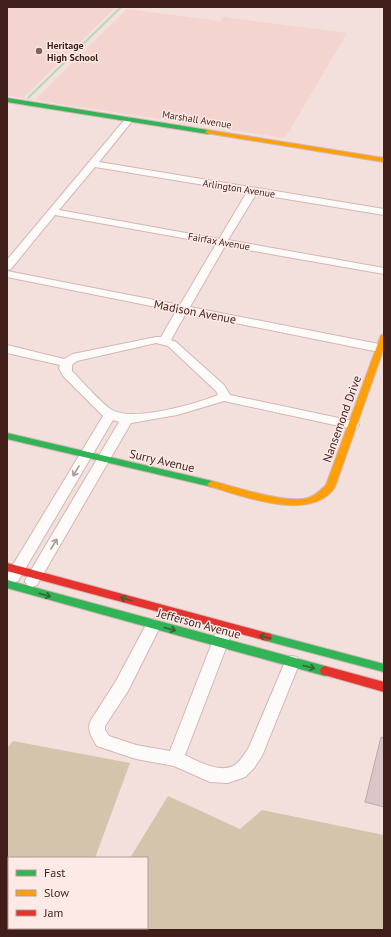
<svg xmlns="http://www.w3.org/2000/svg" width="391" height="937" viewBox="0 0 391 937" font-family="'PT Sans',sans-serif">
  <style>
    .built { fill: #f3d4cf }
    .green { fill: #d5c4ac }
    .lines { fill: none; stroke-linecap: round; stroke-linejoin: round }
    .stream { stroke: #bad9ba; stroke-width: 2 }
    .building { fill: #dcc5c6; stroke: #bfa6a8 }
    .street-casing { stroke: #d1b8b4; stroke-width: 2 }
    .fast-casing { stroke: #d1b8b4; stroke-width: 2 }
    .slow-casing { stroke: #d1b8b4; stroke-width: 2 }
    .jam-casing { stroke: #d1b8b4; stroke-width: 2 }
    .street { fill: #fdfafa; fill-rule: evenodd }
    .fast { fill: #30b455; fill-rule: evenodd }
    .slow { fill: #ff9f0a; fill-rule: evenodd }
    .jam { fill: #e5322d; fill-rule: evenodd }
    .oneway { stroke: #a89795 }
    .oneway2 { stroke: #396235 }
    .poi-dot { fill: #7f625e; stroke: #fdeae7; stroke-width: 1.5 }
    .labels { text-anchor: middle; stroke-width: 3; stroke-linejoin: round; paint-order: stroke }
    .far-poi-label { font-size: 10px; font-weight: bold; fill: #401f1a; stroke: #fdeae7; text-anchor: start }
    .far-street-label { font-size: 10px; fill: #401f1a; stroke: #fdeae7 }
    .street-label { font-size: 12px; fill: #401f1a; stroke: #fdeae7 }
  </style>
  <rect width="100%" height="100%" fill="#f3dfdc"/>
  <path class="built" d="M7,7H116L23,98L7,95Z
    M127,9L220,21L224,17L347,33L285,138L35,100Z"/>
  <path class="green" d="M13,741L130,763L95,858H9V897H7V748Z
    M168,796L240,829L262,810L384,835V930H117L111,928H147V858H130Z"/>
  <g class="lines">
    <path class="stream" d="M28,98L121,7"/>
  </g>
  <path class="building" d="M381,737L384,738V807L365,802Z"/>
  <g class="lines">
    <g class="street-casing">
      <path id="street" d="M129,117L133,120L99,162L384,209V215L256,194L228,240L384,268V274L225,246L190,307L384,345V353L186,313L171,340L176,342L224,385L230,395L353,421L357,422L359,425L357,428L353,429L224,401L177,415L131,423L37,585L32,587L27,585L25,581L27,577L119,422L113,420L18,581L13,583L7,579L8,573L103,416L63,376L59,368L60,365L7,353V345L64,359L73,354L156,337H161L176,311L7,277V271L180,305L216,244L55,215L11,269L7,270V260L126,118ZM95,167L247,192L219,239L59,210ZM156,343L168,346L216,391L218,395C196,404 133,422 112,410C102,404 82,381 72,371V365L77,361Z
        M153,619L158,621L161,625L128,691L105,726V730L109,736L136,745L170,751L215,635L218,631L223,629L228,631L231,635L185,755C197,761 219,773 233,766C240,763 245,753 249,747L287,657L292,656L297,657L300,662L262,756L254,768L245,777L228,783L210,782L174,766L136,759L97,746C92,737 86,730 91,720L116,681L148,621Z"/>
    </g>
    <g class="fast-casing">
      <path id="fast" d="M7,98L208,130L211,132L208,134L7,102Z
        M7,433L212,481L217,484L212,487L7,439Z
        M7,580L325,666L329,668L330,671L329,674L325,676L7,588Z
        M267,633L384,664V672L263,640L262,637L263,634Z"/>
    </g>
    <g class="slow-casing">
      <path id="slow" d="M208,130L384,158V162L206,133L205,132Z
        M381,335H384V348L335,487C312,523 241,496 209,486L207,484L212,481C236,487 285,504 308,498C315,496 321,490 326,485Z"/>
    </g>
    <g class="jam-casing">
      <path id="jam" d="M7,563L267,633L271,634L272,637L271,640L267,641L7,571Z
        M325,666L384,682V692L321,674L320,671L321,668Z"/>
    </g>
    <use href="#street" class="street"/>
    <use href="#fast" class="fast"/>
    <use href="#slow" class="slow"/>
    <use href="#jam" class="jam"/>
  </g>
  <defs><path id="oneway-shaft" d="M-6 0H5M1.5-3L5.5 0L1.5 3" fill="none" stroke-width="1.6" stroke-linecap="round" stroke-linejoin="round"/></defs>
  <g class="oneway">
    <use href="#oneway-shaft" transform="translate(76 471) rotate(121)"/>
    <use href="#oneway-shaft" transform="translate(54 544) rotate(-59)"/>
  </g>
  <g class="oneway2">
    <use href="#oneway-shaft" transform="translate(45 595) rotate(15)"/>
    <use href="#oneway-shaft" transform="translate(126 599) rotate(-165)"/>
    <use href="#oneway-shaft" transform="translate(170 629) rotate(15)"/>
    <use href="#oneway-shaft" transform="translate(265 637) rotate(-165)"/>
    <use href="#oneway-shaft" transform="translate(309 667) rotate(15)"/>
  </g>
  <circle class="poi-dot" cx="39" cy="51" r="4"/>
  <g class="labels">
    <g class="far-poi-label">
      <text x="47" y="49">Heritage<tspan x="47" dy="12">High School</tspan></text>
    </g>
    <g class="far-street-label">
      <text transform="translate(197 119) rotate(9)" y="4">Marshall Avenue</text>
      <text transform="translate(239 188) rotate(9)" y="4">Arlington Avenue</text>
      <text transform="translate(219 241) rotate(10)" y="4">Fairfax Avenue</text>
    </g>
    <g class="street-label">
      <text transform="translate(195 312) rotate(11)" y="4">Madison Avenue</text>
      <text transform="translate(342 419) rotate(-70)" y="4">Nansemond Drive</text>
      <text transform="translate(162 461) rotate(13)" y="4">Surry Avenue</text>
      <text transform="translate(199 624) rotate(15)" y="4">Jefferson Avenue</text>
    </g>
  </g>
  <rect width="391" height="937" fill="none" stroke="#401f1a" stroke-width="16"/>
  <rect x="8" y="857" width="140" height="72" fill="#fdeae7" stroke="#b19995"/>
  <rect x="16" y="870" width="20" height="6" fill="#30b455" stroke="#b19995"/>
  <text x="44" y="877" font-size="12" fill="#401f1a">Fast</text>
  <rect x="16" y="890" width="20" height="6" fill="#ff9f0a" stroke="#b19995"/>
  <text x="44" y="897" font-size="12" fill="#401f1a">Slow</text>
  <rect x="16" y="910" width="20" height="6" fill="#e5322d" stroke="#b19995"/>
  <text x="44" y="917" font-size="12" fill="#401f1a">Jam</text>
</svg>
